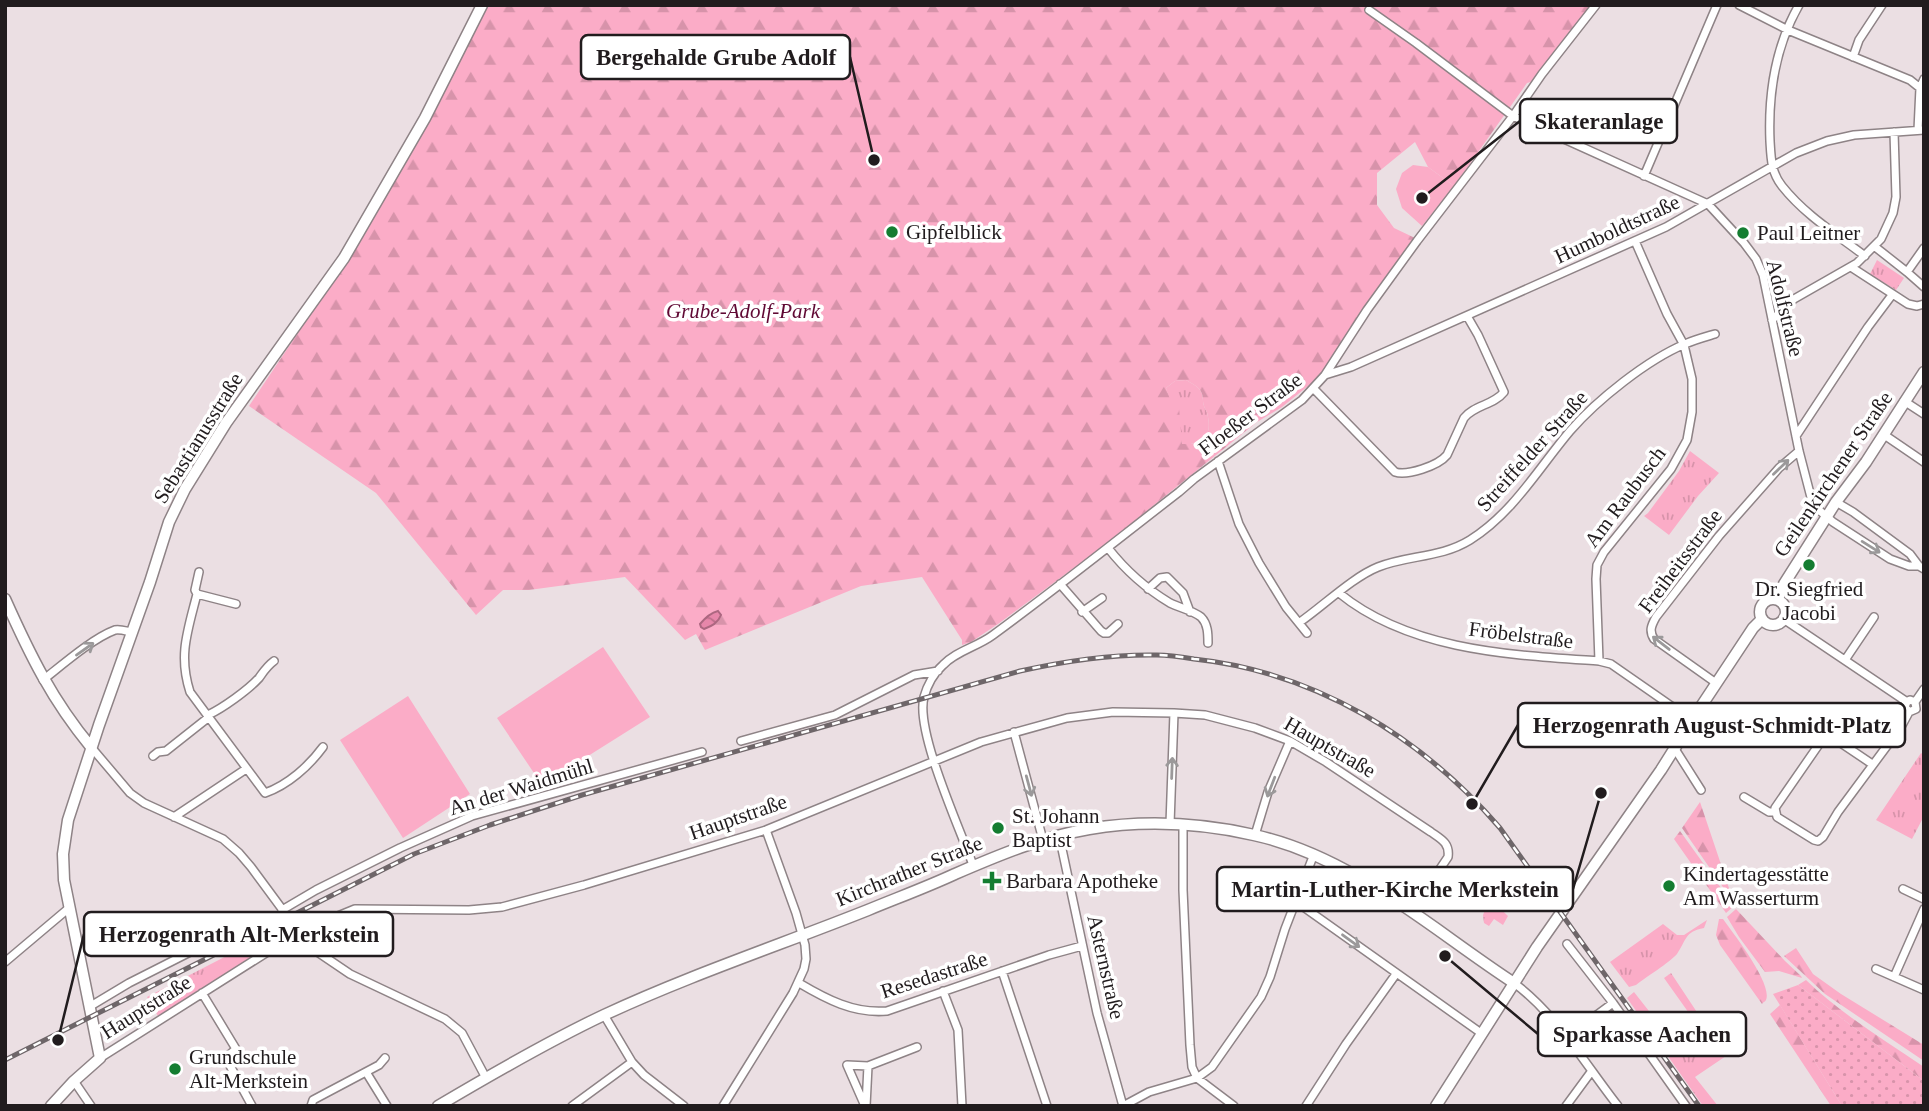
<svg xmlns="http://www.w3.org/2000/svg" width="1929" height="1111" viewBox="0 0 1929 1111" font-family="'Times New Roman',serif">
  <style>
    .grass { fill: url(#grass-tufts) }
    .forest { fill: url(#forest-firs); fill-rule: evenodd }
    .garden { fill: url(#garden-dots) }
    .pitch { fill: #fbacc7 }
    .water { fill: url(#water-waves); stroke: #ac6780; stroke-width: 2 }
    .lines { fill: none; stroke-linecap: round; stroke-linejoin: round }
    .street-casing { stroke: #8e8386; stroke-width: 10 }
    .secondary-casing { stroke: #8e8386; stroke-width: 13 }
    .primary-casing { stroke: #8e8386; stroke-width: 13 }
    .street { stroke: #fff; stroke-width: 7 }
    .secondary { stroke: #fff; stroke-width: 10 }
    .primary { stroke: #fff; stroke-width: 10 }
    .rail-casing { stroke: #6e6669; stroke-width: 5 }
    .rail { stroke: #fff; stroke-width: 2.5; stroke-dasharray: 8; stroke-linecap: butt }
    .oneway { stroke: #9b999a }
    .poi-dot { fill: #147d31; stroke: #fff; stroke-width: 2.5 }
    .labels { text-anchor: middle; stroke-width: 7; stroke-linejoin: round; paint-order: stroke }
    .street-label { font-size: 21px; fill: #211c1e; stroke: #fff }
    .poi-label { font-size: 21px; fill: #211c1e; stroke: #fff; text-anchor: start }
    .park-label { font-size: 21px; font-style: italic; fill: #600934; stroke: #fff }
    .leader { fill: none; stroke: #211c1e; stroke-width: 2.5 }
    .callout-dot { fill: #211c1e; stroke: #fff; stroke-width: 2.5 }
    .callout { fill: #fff; stroke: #211c1e; stroke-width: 2.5 }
    .callout-label { font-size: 23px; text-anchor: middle; font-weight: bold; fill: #211c1e }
  </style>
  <defs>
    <pattern id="grass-tufts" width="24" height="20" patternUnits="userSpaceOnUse" patternTransform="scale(1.75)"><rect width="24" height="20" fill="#fbacc7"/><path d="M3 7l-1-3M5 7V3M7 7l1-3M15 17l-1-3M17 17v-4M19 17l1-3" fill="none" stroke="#d793aa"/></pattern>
    <pattern id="forest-firs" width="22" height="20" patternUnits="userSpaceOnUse" patternTransform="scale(1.75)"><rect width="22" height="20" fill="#fbacc7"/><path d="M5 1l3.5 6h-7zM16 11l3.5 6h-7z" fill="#d793aa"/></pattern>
    <pattern id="garden-dots" width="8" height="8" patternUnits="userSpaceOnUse" patternTransform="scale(1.75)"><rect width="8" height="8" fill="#fbacc7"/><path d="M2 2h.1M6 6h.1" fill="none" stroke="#d793aa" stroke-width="1.8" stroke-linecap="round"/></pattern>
    <pattern id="water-waves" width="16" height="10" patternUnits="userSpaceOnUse" patternTransform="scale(1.75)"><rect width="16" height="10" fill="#e787aa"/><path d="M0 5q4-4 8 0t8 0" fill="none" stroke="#bb6e8a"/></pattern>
  </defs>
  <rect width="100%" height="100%" fill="#ebdfe3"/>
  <path class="grass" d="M1877,260L1904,278L1896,290L1870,274Z
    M1186,380C1191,383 1196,385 1200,390C1204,395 1202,400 1204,406C1206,412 1207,410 1208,417C1212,438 1201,445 1182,444L1166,388L1175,381Z
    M1690,451L1719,473L1698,496L1669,535L1644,516L1648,513L1679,471Z
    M1921,753L1924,755V816L1912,839L1876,820Z
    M1489,898L1508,916L1503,925L1494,919L1489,926L1484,923L1483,915L1485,910L1483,907Z
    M1707,920L1704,928C1685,931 1686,941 1677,954C1669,963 1646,977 1636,985L1629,987L1610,962L1663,924L1677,935H1684Z
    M279,929L283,937L158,1016L147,997Z
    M1671,973L1726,1056L1695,1077L1718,1106H1703L1627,998L1634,992L1667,1034L1691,1016L1664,978Z"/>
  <path class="forest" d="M485,5H1594L1538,80L1527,83L1454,186L1428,167L1415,142L1377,173V205L1394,228L1415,238L1318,378L1282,407L1257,422L1102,547L998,624L971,642L962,645V640L922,577L861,586L705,650L696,634L685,640L625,577L529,590H503L476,615L376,493L249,406L328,288ZM1186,380C1191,383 1196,385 1200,390C1204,395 1202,400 1204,406C1206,412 1207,410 1208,417C1212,438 1201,445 1182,444L1179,407L1170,399L1166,388L1175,381Z
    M1700,802L1734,903L1682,828Z
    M1680,831L1734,906L1726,913L1674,839Z
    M1736,909L1785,961L1801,976L1802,978L1779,971L1765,972L1739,937L1727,917Z
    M1719,919H1723C1733,933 1773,984 1766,1000C1765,1002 1763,1002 1762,1004L1720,945L1716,935Z
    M1796,948L1813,974L1841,994L1924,1045V1061L1825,994L1784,956Z
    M1806,980C1841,1014 1883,1039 1924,1067V1081L1798,985Z
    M1780,1005L1842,1106H1831L1770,1014Z"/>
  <path class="garden" d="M1798,985L1924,1081V1106H1842L1773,994Z"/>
  <path class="pitch" d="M1413,165L1428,167L1454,186L1422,226L1402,208L1396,189L1402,173Z
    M603,647L650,717L542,785L497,718Z
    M408,696L470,794L403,838L340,740Z"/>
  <path class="water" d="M718,611L721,615C718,623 712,626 704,629L701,627L700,624C705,618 710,613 718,611Z"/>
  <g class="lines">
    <g class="street-casing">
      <path id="street" d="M1739,5L1788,30L1910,80L1920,88
        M1799,5C1775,47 1768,93 1770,141C1771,158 1771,172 1782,186C1805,215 1836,234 1865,256
        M1369,10L1416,43L1513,116L1708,204L1744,243L1756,259L1763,275L1799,451L1813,505L1833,522L1890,559L1909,566H1919
        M1853,57L1859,40L1882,5
        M1918,130L1920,88L1924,79
        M1644,176L1717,5
        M1874,246L1907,272L1924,287
        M1851,267L1908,304L1917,306L1924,304
        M1907,272L1924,248
        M1772,320L1794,299L1857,263L1881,239L1893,213L1896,197L1894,132
        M1325,375L1351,367L1666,227L1796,153L1827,141L1854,135L1924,130
        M1314,389L1395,472C1407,476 1438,466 1447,455L1464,418C1474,405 1494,405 1504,392L1478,335L1467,316
        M1904,401L1924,414
        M1883,434L1924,462
        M1796,436L1868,327L1892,295
        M1218,461L1239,524L1259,563L1286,607L1307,633
        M1836,502L1853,512L1910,554L1919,566L1924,569
        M1108,548C1126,571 1145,588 1170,603C1180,608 1192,610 1201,617C1208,624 1208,634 1208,643
        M199,572L195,590L197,594C188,630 178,655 190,692L265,793C288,785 309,766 323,747
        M1060,584L1101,631L1104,633H1108L1118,624
        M1148,589L1160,578L1167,577L1183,593L1190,612
        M1339,593C1410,651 1512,655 1599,661L1611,664L1693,721
        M197,594L236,604
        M1082,612L1102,598
        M1785,620L1907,702L1910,700L1915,702L1916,709L1909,712L1905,707L1907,702
        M1300,622C1323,606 1353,577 1378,567C1408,555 1441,558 1470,540C1513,513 1538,469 1570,431C1597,400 1647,360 1685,344C1694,340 1705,337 1715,334
        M1845,660L1874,617
        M1599,661L1596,579L1597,565L1604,552L1671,469L1687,440L1692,412V379L1684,345L1667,314L1635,241
        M43,680C62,665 93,638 115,630C120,629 126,631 131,632
        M1716,683L1654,639C1649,631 1651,626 1656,617L1719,536L1779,468L1799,451
        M1915,702L1924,689
        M1851,709L1892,738
        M208,715C223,708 248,690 259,678C264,671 267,666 274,661
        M1014,732L1043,840
        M741,741L835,715L914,675L938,671
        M91,747L130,793L144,803L223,839L239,853L251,867L299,932L319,953L350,974L445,1019L462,1033L486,1078
        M1675,749L1701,790
        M153,756L158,752L166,751L209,717
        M1872,764L1835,739L1828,738L1822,740L1775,808L1777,817L1814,840L1818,841L1823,837L1838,812L1901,727L1909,712
        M1744,797L1769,812H1775
        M174,817L246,769
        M1170,824L1174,713
        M1183,825V890L1190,1045L1192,1067L1197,1078L1212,1067L1261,997L1270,977L1285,929L1314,854
        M1059,835L1097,1013L1123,1106
        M1255,835L1268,792L1290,741
        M973,865C960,829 915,731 924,697C927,686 934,673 943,665C956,651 977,647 993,635C1056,589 1117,540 1179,492L1194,479L1302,400L1325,375L1367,310L1417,241L1513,116L1542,74L1596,5
        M1903,889L1924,899
        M1295,901L1481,1033
        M282,910L316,890L400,848L472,816L702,752
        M1567,944L1613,1003L1686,1106
        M5,962L69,908
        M1876,969L1924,990
        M1002,971L1047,1106
        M1894,977L1924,909
        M799,983C826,999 854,1014 887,1011L1049,955L1082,946
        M1514,983C1557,1015 1585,1064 1618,1106
        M943,991L958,1030L962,1106
        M202,993L236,1049L229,1055L228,1062L252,1106
        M89,1007L129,983L206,944
        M604,1015L632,1062L644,1075L684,1106
        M1567,1037L1613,1003
        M100,1058L299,932L355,909L469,910L502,907L584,885L766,830L981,742L1067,718L1113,712L1174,713L1205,715L1255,728L1290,741L1326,762L1431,832C1441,839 1450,843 1448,857L1411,912
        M868,1066L917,1047
        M366,1072L387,1106
        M74,1081L91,1106
        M311,1106L313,1100L379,1065L385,1058
        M572,1106L632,1062
        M723,1106L793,993L804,969L806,959L805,945L796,913L766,830
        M865,1106L847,1065L868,1066L866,1106
        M1123,1106L1149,1092L1197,1078L1234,1106
        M1306,1106L1346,1044L1396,974
        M1566,1106L1591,1072"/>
    </g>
    <g class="secondary-casing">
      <path id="secondary" d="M5,599C30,655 52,700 91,747
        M51,1106L74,1081L100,1058L64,880L63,854L68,820L99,725L150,582L169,522L185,489L226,423L344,258L425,118L482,5
        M438,1106C492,1074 547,1042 604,1015C690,975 780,945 868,910C897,898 927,887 955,874C999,855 1042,837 1089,829C1143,820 1201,823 1254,835C1354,857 1431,929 1514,983"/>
    </g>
    <g class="primary-casing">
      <path id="primary" d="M1760 612a13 13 0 1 1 26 0a13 13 0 1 1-26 0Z
        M1778,599L1784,584L1836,502L1866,462L1924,372
        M1436,1106L1537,947L1661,770L1700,708L1753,628L1762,619"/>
    </g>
    <use href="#street" class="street"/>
    <use href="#secondary" class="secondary"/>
    <use href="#primary" class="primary"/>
    <g class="rail-casing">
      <path id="rail" d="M5,1060L414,854L490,825L582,795L1020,671C1065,661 1111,654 1157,655C1170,655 1182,657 1194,659C1315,672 1422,737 1500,828L1699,1106"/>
    </g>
    <use href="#rail" class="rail"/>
  </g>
  <defs><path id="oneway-shaft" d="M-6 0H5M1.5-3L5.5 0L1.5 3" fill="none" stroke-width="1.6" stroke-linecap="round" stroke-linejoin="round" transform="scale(1.75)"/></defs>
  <g class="oneway">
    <use href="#oneway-shaft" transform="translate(1781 467) rotate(-44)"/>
    <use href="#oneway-shaft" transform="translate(1871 547) rotate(32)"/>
    <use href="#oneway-shaft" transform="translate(1661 643) rotate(-142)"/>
    <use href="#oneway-shaft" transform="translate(85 649) rotate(-35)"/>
    <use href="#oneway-shaft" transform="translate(1172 768) rotate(-88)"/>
    <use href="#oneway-shaft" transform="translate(1029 786) rotate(75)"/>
    <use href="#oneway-shaft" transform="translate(1271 787) rotate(111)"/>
    <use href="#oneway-shaft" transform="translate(1351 941) rotate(36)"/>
  </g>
  <g class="poi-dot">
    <circle cx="892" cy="232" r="7"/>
    <circle cx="1743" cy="233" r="7"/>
    <circle cx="1809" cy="565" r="7"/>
    <circle cx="998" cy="828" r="7"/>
    <path d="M988.5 870.5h7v7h7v7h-7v7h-7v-7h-7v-7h7z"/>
    <circle cx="1669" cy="886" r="7"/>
    <circle cx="175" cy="1069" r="7"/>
  </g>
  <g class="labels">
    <g class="street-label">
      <text transform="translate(1617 229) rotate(-25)" y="7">Humboldtstraße</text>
      <text transform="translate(1785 308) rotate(76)" y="7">Adolfstraße</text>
      <text transform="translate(1250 414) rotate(-37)" y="7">Floeßer Straße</text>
      <text transform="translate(198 438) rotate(-58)" y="7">Sebastianusstraße</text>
      <text transform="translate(1532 451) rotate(-48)" y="7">Streiffelder Straße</text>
      <text transform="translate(1833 474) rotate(-56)" y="7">Geilenkirchener Straße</text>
      <text transform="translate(1625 497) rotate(-53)" y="7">Am Raubusch</text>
      <text transform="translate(1680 561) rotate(-53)" y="7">Freiheitsstraße</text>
      <text transform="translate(1521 635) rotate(7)" y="7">Fröbelstraße</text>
      <text transform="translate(1330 747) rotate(30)" y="7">Hauptstraße</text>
      <text transform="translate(521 787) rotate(-17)" y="7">An der Waidmühl</text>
      <text transform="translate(738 817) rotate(-19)" y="7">Hauptstraße</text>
      <text transform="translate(909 871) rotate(-22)" y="7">Kirchrather Straße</text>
      <text transform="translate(1106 967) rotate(77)" y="7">Asternstraße</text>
      <text transform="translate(934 975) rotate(-18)" y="7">Resedastraße</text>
      <text transform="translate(146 1007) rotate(-32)" y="7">Hauptstraße</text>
    </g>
    <g class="poi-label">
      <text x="906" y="239">Gipfelblick</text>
      <text x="1757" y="240">Paul Leitner</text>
      <text x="1809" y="596" text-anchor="middle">Dr. Siegfried<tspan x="1809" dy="24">Jacobi</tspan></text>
      <text x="1012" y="823">St. Johann<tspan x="1012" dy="24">Baptist</tspan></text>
      <text x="1683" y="881">Kindertagesstätte<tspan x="1683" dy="24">Am Wasserturm</tspan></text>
      <text x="1006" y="888">Barbara Apotheke</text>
      <text x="189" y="1064">Grundschule<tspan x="189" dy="24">Alt-Merkstein</tspan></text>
    </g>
    <g class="park-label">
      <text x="743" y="318">Grube-Adolf-Park</text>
    </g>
  </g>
  <path class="leader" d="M874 160L850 57M1422 198L1520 121M1472 804L1518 725M1601 793L1573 889M58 1040L84 934M1445 956L1538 1034"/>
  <g class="callout-dot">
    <circle cx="874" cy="160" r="7"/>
    <circle cx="1422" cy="198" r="7"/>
    <circle cx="1472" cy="804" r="7"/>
    <circle cx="1601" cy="793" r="7"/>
    <circle cx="58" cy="1040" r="7"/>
    <circle cx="1445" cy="956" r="7"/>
  </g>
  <g class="callout">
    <rect x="581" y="35" width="269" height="44" rx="7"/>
    <rect x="1520" y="99" width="157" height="44" rx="7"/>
    <rect x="1518" y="703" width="387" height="44" rx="7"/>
    <rect x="1217" y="867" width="356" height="44" rx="7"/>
    <rect x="84" y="912" width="309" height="44" rx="7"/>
    <rect x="1538" y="1012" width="208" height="44" rx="7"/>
  </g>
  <g class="callout-label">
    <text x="716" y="65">Bergehalde Grube Adolf</text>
    <text x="1599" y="129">Skateranlage</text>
    <text x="1712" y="733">Herzogenrath August-Schmidt-Platz</text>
    <text x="1395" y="897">Martin-Luther-Kirche Merkstein</text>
    <text x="239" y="942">Herzogenrath Alt-Merkstein</text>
    <text x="1642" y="1042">Sparkasse Aachen</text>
  </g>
  <rect width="1929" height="1111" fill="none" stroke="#211c1e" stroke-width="14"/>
</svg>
